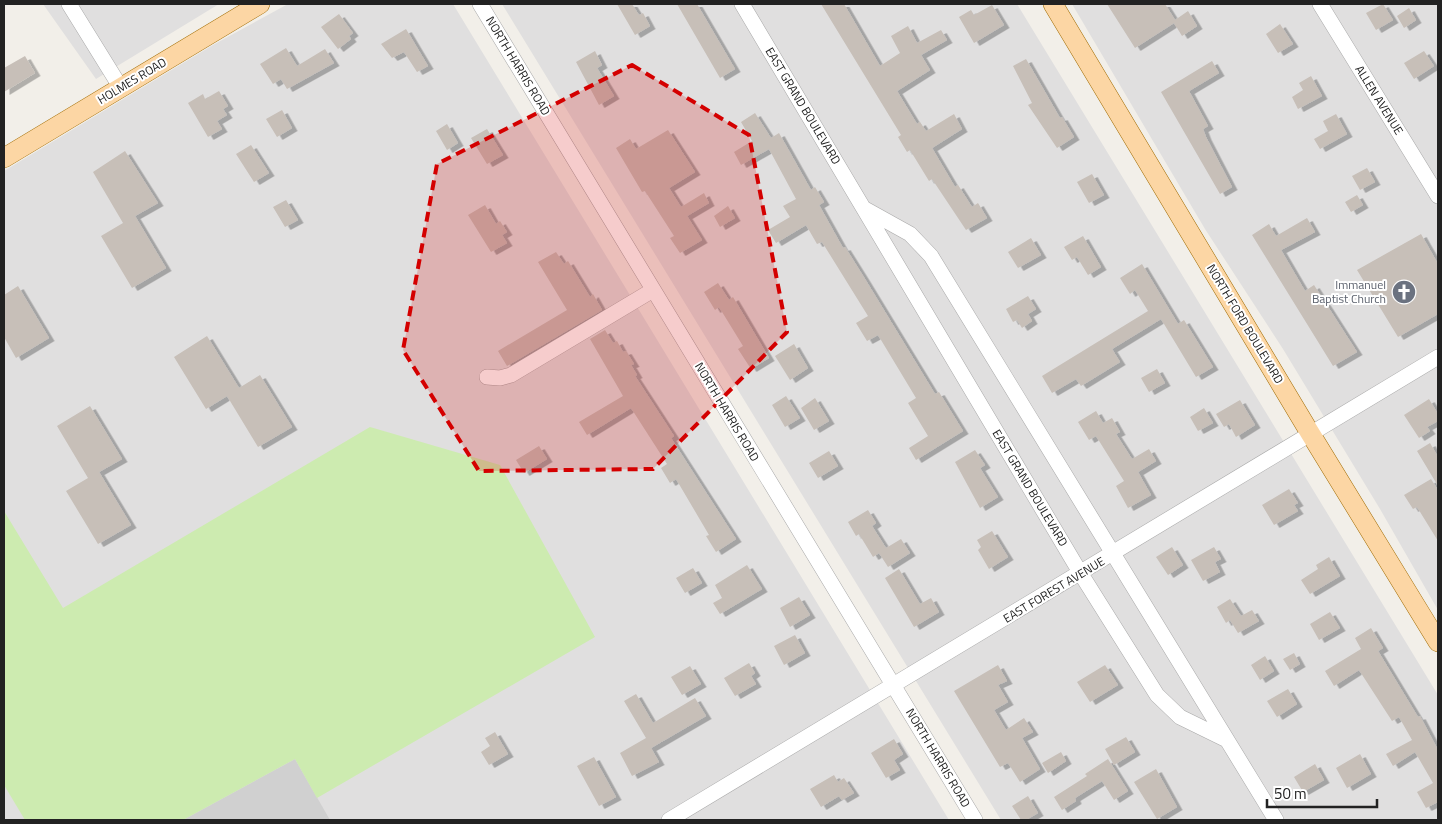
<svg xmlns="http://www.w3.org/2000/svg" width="1442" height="824" viewBox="0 0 1442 824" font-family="'Titillium Web',sans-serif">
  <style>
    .residential { fill: #e0dfdf }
    .religious { fill: #d0d0d0 }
    .grass { fill: #cdebb0 }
    .building { fill: #c7bfb8; filter: url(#shadow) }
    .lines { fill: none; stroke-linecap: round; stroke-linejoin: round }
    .minor-casing { stroke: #a9a9a9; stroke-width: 16 }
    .major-casing { stroke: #a06b00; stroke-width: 20 }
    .minor { stroke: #fff; stroke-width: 15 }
    .major { stroke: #fcd6a4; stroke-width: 19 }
    .marked { fill: #d40000; fill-opacity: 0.2; stroke: #d40000; stroke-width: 4; stroke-dasharray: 10 6; stroke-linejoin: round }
    .labels { text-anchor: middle; stroke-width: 4; stroke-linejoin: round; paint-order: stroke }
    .street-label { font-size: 12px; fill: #222; stroke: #fff }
    .worship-label { font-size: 12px; fill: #5b616d; stroke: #fff; text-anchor: end }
  </style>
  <defs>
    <filter id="shadow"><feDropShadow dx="5.5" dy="3" stdDeviation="0" flood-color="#0004"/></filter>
  </defs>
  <rect width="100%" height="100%" fill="#f2efe9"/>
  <path class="residential" d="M43,4H219L96,79Z
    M288,4H453L949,820H4V171L213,45Z
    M502,4H1017L1438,695V820H1001Z
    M1072,4H1438V610L1380,509L1283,349L1205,229Z"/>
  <path class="religious" d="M295,759L330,820H183Z"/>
  <path class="grass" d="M370,427L500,465L595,637L317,798L295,759L183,820H25L4,785V511L63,608Z"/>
  <path class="building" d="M617,4H632L639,15L643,13L650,26L635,35Z
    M677,4H697L735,69L720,78Z
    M821,4H844L880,66L900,53L891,36L908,26L917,43L941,30L947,40L921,55L930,70L897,91L917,124L920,122L926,131L954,114L962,129L932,148L955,187L958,185L972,207L978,203L987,218L966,230L932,179L929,181L910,150L907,152L898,137L901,135Z
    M1107,4H1165L1175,20L1188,11L1197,26L1182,36L1174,23L1135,48Z
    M1383,4L1393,20L1376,30L1366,13Z
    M992,5L1004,25L974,43L959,17L971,10L974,15Z
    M1409,8L1416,20L1404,28L1397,16Z
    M339,14L353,33L349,36L351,39L338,49L321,27Z
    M1280,24L1293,44L1278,53L1266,34Z
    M406,29L428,66L417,72L404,52L392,58L381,44Z
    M286,48L297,66L325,49L334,63L287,89L281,79L273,84L260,64Z
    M595,51L602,65L597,68L614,96L599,105L576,62Z
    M1424,51L1434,66L1414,79L1404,63Z
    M25,56L35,73L4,92V68Z
    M1026,59L1060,118L1062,117L1074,137L1057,148L1028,105L1032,103L1013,66Z
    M1212,61L1219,73L1189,91L1208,126L1203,129L1206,137L1232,187L1220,194L1161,92Z
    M1311,76L1322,96L1298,109L1292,97L1303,90L1299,83Z
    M219,91L228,106L223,109L227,115L217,121L222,129L208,137L188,103L203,94L205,99Z
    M282,110L292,128L277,137L266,119Z
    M755,113L771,138L779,133L811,190L815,187L824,202L819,205L843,248L845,247L865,279L935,394L939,392L963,431L916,460L909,448L928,436L908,403L916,398L878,335L867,341L856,323L868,316L822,242L817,244L806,225L776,243L768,230L790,217L783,206L796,199L769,149L741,165L734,152L752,141L741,122Z
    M1336,114L1347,134L1320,149L1314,139L1328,131L1323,121Z
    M447,124L458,143L447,150L436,131Z
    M487,129L503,155L487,164L471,138Z
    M668,130L695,172L669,188L681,207L704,193L709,203L687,216L702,240L680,253L670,238L674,236L645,191L642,192L616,148L630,139L636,149Z
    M251,145L269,173L254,182L236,154Z
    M125,151L158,203L135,216L166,268L132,288L101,236L123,223L93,172Z
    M1367,168L1375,182L1360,190L1352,176Z
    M1092,174L1104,195L1089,203L1077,182Z
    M1357,195L1363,205L1351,212L1345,202Z
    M286,200L298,220L285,227L273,207Z
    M485,205L496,224L500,221L507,232L502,235L507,243L491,252L468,215Z
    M728,206L735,218L720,227L714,216Z
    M1307,218L1315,232L1281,250L1305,291L1314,285L1357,352L1333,366L1252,235L1269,224L1276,236Z
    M1421,234L1438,264V314L1398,337L1357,270Z
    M1083,236L1101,267L1088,275L1077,257L1072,260L1064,247Z
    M1031,238L1041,255L1018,268L1008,252Z
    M556,252L564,264L568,261L590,297L593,294L602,310L507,366L498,351L567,310L538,262Z
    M1142,264L1178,324L1184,320L1213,367L1196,377L1161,319L1112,349L1120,362L1081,386L1076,379L1052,393L1042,376L1148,311L1135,290L1130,294L1120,278Z
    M718,283L729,300L733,297L769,358L751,369L738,349L743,346L719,307L715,310L704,292Z
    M18,286L49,338L16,358L4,337V295Z
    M1028,296L1036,309L1028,314L1032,321L1022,328L1017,320L1013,322L1006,309Z
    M605,330L613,343L617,341L623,352L626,351L634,364L631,365L637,375L635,376L674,436L671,438L736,539L716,552L706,536L709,535L676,479L670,483L661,468L667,464L631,408L587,435L579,422L623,396L590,339Z
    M207,336L239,388L260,375L292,427L258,447L227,396L206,409L174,357Z
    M794,344L808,368L790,380L775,356Z
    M1157,369L1165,383L1149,392L1141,378Z
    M786,396L800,418L785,427L772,405Z
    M815,398L829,421L814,430L801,408Z
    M1429,399L1438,414V421L1427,427L1430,431L1419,438L1404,415Z
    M1240,400L1255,425L1236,437L1229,424L1224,427L1216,414Z
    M90,406L122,459L99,472L131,525L98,544L66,491L88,478L57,426Z
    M1204,408L1213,423L1198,431L1190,417Z
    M1096,411L1103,423L1112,418L1120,432L1116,434L1132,459L1149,449L1156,461L1138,472L1151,495L1128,508L1116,486L1124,481L1096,436L1089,440L1078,422Z
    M1430,443L1438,457V486L1417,451Z
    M539,446L547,459L524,473L516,460Z
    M975,450L985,465L980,468L998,497L980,508L955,462Z
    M829,451L838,466L818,478L809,463Z
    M1431,479L1438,490V541L1417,507L1413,509L1404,495Z
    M1289,489L1298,503L1294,505L1298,511L1274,525L1262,505Z
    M868,510L876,523L872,526L886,548L901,539L910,553L888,567L879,553L873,557L859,534L856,536L848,522Z
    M992,531L1008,557L989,569L978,550L981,547L977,540Z
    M1172,547L1183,565L1168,575L1156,557Z
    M1214,547L1221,559L1215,562L1220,572L1203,581L1191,560Z
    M1329,557L1340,576L1310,594L1301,580L1318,569L1316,565Z
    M747,565L762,589L720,614L713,603L722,598L715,585Z
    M693,568L702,583L685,593L676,578Z
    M899,569L920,604L931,598L939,612L914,627L885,578Z
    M799,597L810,615L790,627L780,608Z
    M1230,599L1241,616L1252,610L1259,621L1238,633L1230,620L1226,623L1217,607Z
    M1330,612L1340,628L1319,640L1310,624Z
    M1371,628L1383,648L1378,651L1418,717L1420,716L1438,750V802L1426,808L1417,792L1433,783L1415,752L1393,766L1386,754L1412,740L1399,717L1392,721L1359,670L1334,686L1325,671L1361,649L1355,638Z
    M795,635L805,653L784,665L774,646Z
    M1294,653L1300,664L1290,670L1283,659Z
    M1265,656L1274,671L1260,680L1251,665Z
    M749,663L755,673L751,676L756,684L735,696L724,678Z
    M998,665L1007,681L998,685L1008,702L994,710L1006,730L1024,718L1033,732L1022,738L1040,769L1020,782L1008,763L1000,767L954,691Z
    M1105,665L1118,685L1090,702L1077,682Z
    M690,666L701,684L682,695L671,677Z
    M1288,689L1297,704L1277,717L1267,701Z
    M636,694L653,723L695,698L706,716L651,748L659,762L632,776L620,753L646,738L624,701Z
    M495,732L508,754L489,765L481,752L490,746L485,738Z
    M1126,737L1135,752L1114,765L1105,749Z
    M894,739L903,754L894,760L900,770L886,778L871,753Z
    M1061,752L1066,761L1048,773L1042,763Z
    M1360,754L1371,774L1347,788L1336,768Z
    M594,757L616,797L599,806L577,766Z
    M1108,759L1128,791L1114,800L1102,781L1075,798L1076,801L1062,810L1054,797L1087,776L1085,774Z
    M1315,764L1324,780L1303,792L1294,777Z
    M1156,769L1177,807L1157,819L1134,782Z
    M834,775L838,782L844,778L854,793L842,800L839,796L821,807L810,789Z
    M1028,796L1038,813L1026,820H1021L1012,806Z"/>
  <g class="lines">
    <g class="minor-casing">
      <path id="minor" d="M69,4L121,88
        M480,4L975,820
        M742,4L1081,574L1157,695L1180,717L1227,740
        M1320,4L1438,196
        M865,209L910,234L931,256L1276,820
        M487,377L500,378L511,375L653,290
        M669,820L1438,357"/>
    </g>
    <g class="major-casing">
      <path id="major" d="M1053,4L1310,433L1438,642
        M4,158L260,4"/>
    </g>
    <use href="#minor" class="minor"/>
    <use href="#major" class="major"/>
  </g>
  <path class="marked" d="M632,65L749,135L787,332L653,469L479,471L403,350L437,164Z"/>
  <defs>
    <g id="church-disc" transform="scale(1.25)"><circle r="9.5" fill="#6b7280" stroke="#fff"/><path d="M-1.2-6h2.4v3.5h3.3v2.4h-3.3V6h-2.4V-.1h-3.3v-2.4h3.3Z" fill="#fff"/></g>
  </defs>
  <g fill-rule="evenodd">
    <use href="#church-disc" x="1404" y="292"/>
  </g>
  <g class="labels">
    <g class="street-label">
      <text transform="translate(518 66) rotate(59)" y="4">NORTH HARRIS ROAD</text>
      <text transform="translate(132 81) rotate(-31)" y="4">HOLMES ROAD</text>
      <text transform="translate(1379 100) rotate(58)" y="4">ALLEN AVENUE</text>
      <text transform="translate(803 106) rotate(59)" y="4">EAST GRAND BOULEVARD</text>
      <text transform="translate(1245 324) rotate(59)" y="4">NORTH FORD BOULEVARD</text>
      <text transform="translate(727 412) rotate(59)" y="4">NORTH HARRIS ROAD</text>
      <text transform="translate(1030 488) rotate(59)" y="4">EAST GRAND BOULEVARD</text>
      <text transform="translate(1054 590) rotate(-31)" y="4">EAST FOREST AVENUE</text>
      <text transform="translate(938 758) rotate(59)" y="4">NORTH HARRIS ROAD</text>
    </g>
    <g class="worship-label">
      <text x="1386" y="289">Immanuel<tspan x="1386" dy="14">Baptist Church</tspan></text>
    </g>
  </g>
  <rect width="1442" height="824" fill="none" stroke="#222222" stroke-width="10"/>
  <path d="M1267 799v8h110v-8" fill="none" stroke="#222222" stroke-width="2.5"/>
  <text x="1274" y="799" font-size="15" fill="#222222" stroke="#ffffff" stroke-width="4" paint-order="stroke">50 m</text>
</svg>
